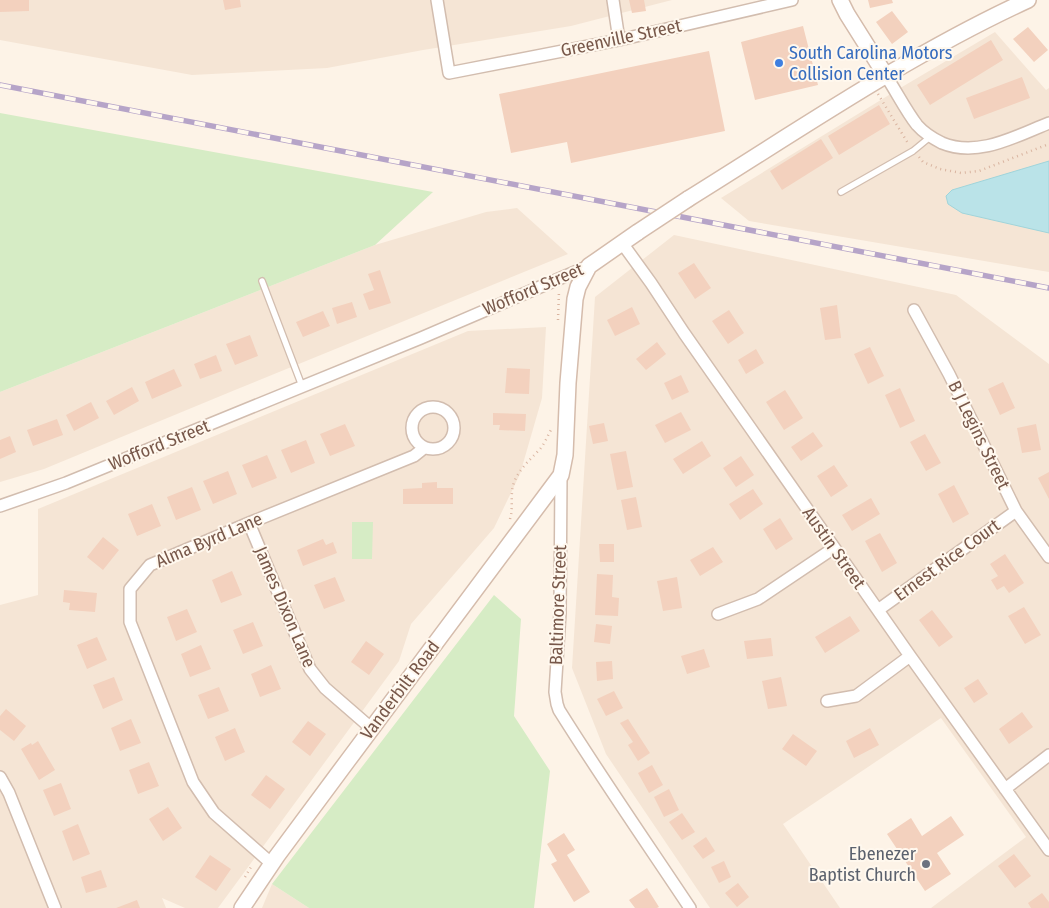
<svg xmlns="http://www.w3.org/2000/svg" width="1049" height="908" viewBox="0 0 1049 908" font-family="'Fira Sans Condensed',sans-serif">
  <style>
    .residential { fill: #f5e5d5 }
    .green { fill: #d6ecc5 }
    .water { fill: #bae3e8; stroke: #a0d4da }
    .building { fill: #f3d1be }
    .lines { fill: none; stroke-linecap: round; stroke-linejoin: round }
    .lane-casing { stroke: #d2bdaf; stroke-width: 8 }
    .street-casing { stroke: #d2bdaf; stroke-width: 14 }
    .secondary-casing { stroke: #d5bcac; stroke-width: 18 }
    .path { stroke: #d9b4a0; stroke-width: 2.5; stroke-dasharray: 1 4; stroke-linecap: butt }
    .lane { stroke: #fff; stroke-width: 5.5 }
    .street { stroke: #fff; stroke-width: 11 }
    .secondary { stroke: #fff; stroke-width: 15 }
    .rail-casing { stroke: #b6a4c8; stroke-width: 5.5 }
    .rail { stroke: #fff8ee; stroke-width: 4; stroke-dasharray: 11; stroke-linecap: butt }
    .secondary-bridge-casing { stroke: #d5bcac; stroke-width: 18; stroke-linecap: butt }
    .secondary-bridge { stroke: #fff; stroke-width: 15 }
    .shop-dot { fill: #3f7fe0; stroke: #fff8ee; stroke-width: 2 }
    .worship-dot { fill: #6b7280; stroke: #fff8ee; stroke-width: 2 }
    .labels { text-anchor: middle; stroke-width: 4; stroke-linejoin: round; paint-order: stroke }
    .street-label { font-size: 18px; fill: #78584a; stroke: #fff8ee }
    .shop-label { font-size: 18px; fill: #366cbe; stroke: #fff8ee; text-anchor: start }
    .worship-label { font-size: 18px; fill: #5b616d; stroke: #fff8ee; text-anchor: end }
  </style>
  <rect width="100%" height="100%" fill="#fdf3e7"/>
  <path class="residential" d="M0,0H672L571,26L423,50L327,68L192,75L0,40Z
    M995,32L1046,90L1049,88V272L749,221L721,198L902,87Z
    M517,208L568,254L235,390L44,469L0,482V392L375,245L486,212Z
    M674,235L956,295L1049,364V908H931L1026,837L941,718L783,824L840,908H710L606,754L572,668L595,297Z
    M546,327L542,398L520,474L494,528L411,624L399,661L218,908H185L162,898L166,908H0V605L38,595V509L468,331Z
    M272,884L309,908H262Z"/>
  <path class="green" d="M0,113L433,192L375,245L0,392Z
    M352,522H373L372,559H352Z
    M494,595L521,619L514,716L550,771L534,908H309L272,884Z"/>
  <path class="water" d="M1049,161V233L962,213L948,204L946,196L952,190Z"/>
  <path class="building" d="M0,0H29V11L0,12Z
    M223,0H240L241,7L225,10Z
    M629,0H644L646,11L632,13Z
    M868,0H892L893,3L870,8Z
    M892,11L908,32L892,44L876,22Z
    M803,26L818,85L755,100L741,42Z
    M1028,27L1048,50L1034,62L1013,39Z
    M991,40L1003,60L930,105L917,85Z
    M709,51L725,131L571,163L567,142L511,153L499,94Z
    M1022,77L1030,98L974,119L966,98Z
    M879,105L890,124L839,155L828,136Z
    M821,139L833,158L782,190L770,171Z
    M694,263L711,288L695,299L678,273Z
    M380,270L391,303L369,310L363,294L374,290L368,274Z
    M352,302L357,317L337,324L332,308Z
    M837,305L841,338L825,340L820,308Z
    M632,307L640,324L615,336L607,320Z
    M729,310L744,333L728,344L712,321Z
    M323,311L330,326L303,337L296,322Z
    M250,335L258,356L235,365L226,344Z
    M657,342L666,354L646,370L636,359Z
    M870,347L884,376L868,384L854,354Z
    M756,349L764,363L746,374L738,360Z
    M216,355L222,371L200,379L194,364Z
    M507,368L530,369L529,394L505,393Z
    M174,369L182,386L152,399L145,382Z
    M681,375L689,392L672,400L664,383Z
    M1003,382L1015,408L1000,415L988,389Z
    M132,387L139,401L114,415L106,401Z
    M900,388L915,421L900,428L885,395Z
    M785,390L803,418L784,430L766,402Z
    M91,402L99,418L74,431L66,415Z
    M681,412L691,430L665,443L655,425Z
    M493,413L526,414L525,431L499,430L500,425H493Z
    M57,419L63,435L33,446L27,430Z
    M604,423L608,441L593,444L589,426Z
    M345,424L355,446L330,456L320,434Z
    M1036,424L1041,450L1022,453L1017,428Z
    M813,432L823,446L801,461L791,447Z
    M925,434L941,463L926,471L910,442Z
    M10,436L16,452L0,459V440Z
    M306,440L315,463L291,473L281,450Z
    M702,441L711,456L683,474L673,459Z
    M626,451L633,487L617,490L610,454Z
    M267,455L277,478L252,488L242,465Z
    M741,456L754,475L736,487L723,468Z
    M834,465L848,486L831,497L817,476Z
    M228,471L237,494L213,504L203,481Z
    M1049,472V499L1038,478Z
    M437,482V488H453V504H403V489L422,488V483Z
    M954,485L969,514L953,523L938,494Z
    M192,487L201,510L176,520L167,497Z
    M753,489L763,504L740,520L729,504Z
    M636,497L642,527L627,530L621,500Z
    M871,498L880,514L852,531L842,515Z
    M152,504L161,526L137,536L128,514Z
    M780,518L793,539L776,550L763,529Z
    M880,533L897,563L882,572L865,541Z
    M103,537L119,550L103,570L87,557Z
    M323,539L326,545L333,542L337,553L303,566L297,550Z
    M599,544H614V562H600Z
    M713,547L723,562L700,576L690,560Z
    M1005,554L1024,583L1009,593L1004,586L997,590L991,580L998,576L990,564Z
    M232,571L242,595L221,603L212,580Z
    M597,574L613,575L612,597L619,598L618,616L595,615Z
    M335,577L345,601L324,609L314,585Z
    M677,577L682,608L663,611L657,581Z
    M64,590L97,593L95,612L69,610L70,603L63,602Z
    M1024,607L1041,635L1025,644L1008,616Z
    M187,609L197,632L176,641L167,617Z
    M932,610L953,637L939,647L919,620Z
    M850,616L860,631L825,653L815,637Z
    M253,622L263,646L243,654L233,630Z
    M596,624L612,626L610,644L594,642Z
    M97,637L107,660L87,669L77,645Z
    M771,638L773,656L747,659L744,641Z
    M366,641L384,654L369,675L351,662Z
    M201,645L211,669L190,677L181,654Z
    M704,649L710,667L687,674L681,656Z
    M612,661L613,679L597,681L596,662Z
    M271,665L281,689L260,697L251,674Z
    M114,677L123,700L103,709L93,685Z
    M781,677L787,706L768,709L762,681Z
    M978,679L988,694L974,703L964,688Z
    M219,687L229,711L208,719L198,695Z
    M614,691L623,708L606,716L597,699Z
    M6,709L26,726L14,741L0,730V716Z
    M1022,712L1033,727L1009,744L999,729Z
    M131,719L141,743L120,751L111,728Z
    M628,719L650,753L638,761L628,745L633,742L620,723Z
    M308,721L326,734L310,756L292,742Z
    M235,728L245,752L225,761L215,737Z
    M870,728L879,745L854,758L846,741Z
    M793,734L817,751L806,766L782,749Z
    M38,741L55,770L39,780L21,749L31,743L32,745Z
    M149,762L159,786L138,794L129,770Z
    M652,765L663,785L649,793L638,773Z
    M266,775L285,789L270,809L251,795Z
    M61,783L71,809L54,816L43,790Z
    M669,789L679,810L664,817L654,797Z
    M168,807L182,828L163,841L149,819Z
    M682,813L695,832L682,840L669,822Z
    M951,816L964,835L937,853L951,874L925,891L887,834L911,818L922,836Z
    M78,824L90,854L73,861L62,831Z
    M564,833L575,850L567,855L590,892L574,902L551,864L557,861L547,844Z
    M706,837L715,851L703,859L693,846Z
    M1014,854L1031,876L1015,888L998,866Z
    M210,855L231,869L216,891L195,877Z
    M724,861L731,877L719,883L711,867Z
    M101,870L107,887L86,893L81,877Z
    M738,883L749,897L737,907L725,893Z
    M647,888L659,907L657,908H635L629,900Z
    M1042,893L1049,902V908H1031L1028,903Z
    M137,900L140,908H116Z"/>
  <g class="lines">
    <g class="lane-casing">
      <path id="lane" d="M841,192L913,151L930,137
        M262,281L302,386"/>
    </g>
    <g class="street-casing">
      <path id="street" d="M437,0L449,73L619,40L792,0
        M613,0L619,40
        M886,76C896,91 906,111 917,125C924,133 932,138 942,143C978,158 1016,136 1049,123
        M622,243L651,283L684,333L910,656L1049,850
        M914,310L949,374L1016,511L1049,557
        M412 428a21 21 0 1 1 42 0a21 21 0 1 1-42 0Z
        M561,475L560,613L555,692L557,704L559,710C601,777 646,842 690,908
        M0,506L66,483L132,456L421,338L589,266
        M249,523L310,669L325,688L371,728
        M878,610L1016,511
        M718,614L758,599L834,548
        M827,701L856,696L910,656
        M0,777L9,793L55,908
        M1005,789L1049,755
        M272,864L214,813L193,782L130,622V589L150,565L249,523L414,456L424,448"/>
    </g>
    <g class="secondary-casing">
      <path id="secondary" d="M840,0L847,14L886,76
        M688,199C799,130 910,54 1028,0
        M242,908L277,856L349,759L561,475L565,455L568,383L575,299L578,287L589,266L638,232"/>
    </g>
    <path class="path" d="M878,94L909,145
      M919,157L923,162L940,169L961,173L979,171L1049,144
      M558,320L559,291
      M510,519C514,506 509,493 515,480C521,467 531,459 540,449C545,443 548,435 552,428
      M245,877L251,867"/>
    <use href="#lane" class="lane"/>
    <use href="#street" class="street"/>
    <use href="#secondary" class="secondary"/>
    <g class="rail-casing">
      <path id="rail" d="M0,85L1049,288"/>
    </g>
    <use href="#rail" class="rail"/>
    <g class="secondary-bridge-casing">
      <path id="secondary-bridge" d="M638,232L688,199"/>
    </g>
    <use href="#secondary-bridge" class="secondary-bridge"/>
  </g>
  <circle class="shop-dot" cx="779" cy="63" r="5"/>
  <circle class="worship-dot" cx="926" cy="864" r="5"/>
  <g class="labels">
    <g class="street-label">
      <text transform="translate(621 38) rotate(-12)" y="6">Greenville Street</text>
      <text transform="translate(533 289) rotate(-23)" y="6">Wofford Street</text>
      <text transform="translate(979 435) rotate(64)" y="6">B J Legins Street</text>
      <text transform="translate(159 445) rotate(-22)" y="6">Wofford Street</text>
      <text transform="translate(209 540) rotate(-23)" y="6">Alma Byrd Lane</text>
      <text transform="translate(834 548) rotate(55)" y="6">Austin Street</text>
      <text transform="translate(947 560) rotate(-36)" y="6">Ernest Rice Court</text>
      <text transform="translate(558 605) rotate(-88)" y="6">Baltimore Street</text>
      <text transform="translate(285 607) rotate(67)" y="6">James Dixon Lane</text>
      <text transform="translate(400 690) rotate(-53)" y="6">Vanderbilt Road</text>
    </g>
    <g class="shop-label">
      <text x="789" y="59">South Carolina Motors<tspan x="789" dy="21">Collision Center</tspan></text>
    </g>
    <g class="worship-label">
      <text x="916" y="860">Ebenezer<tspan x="916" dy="21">Baptist Church</tspan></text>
    </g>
  </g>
</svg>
